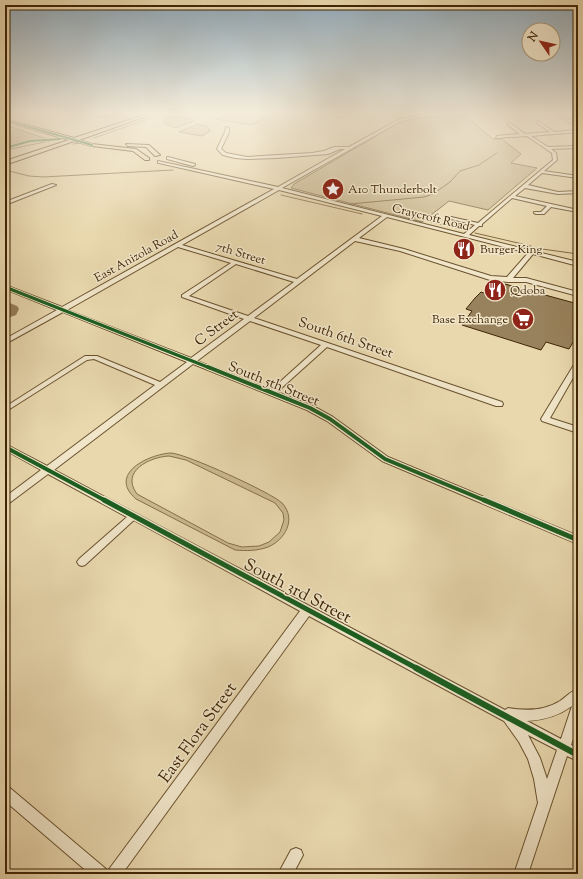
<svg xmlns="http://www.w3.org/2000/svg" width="583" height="879" viewBox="0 0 583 879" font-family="'Sorts Mill Goudy',serif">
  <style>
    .green { fill: #ccba91; stroke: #86704b; fill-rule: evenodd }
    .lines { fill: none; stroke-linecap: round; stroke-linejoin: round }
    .stream { stroke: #836c48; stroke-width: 1 }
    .taxiway { fill: #947e5a; fill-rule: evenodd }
    .building { fill: #98825d; stroke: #402505 }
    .minor-casing { stroke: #6a522f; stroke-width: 2 }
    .major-casing { stroke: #402505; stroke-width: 2 }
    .minor { fill: #f1e6ca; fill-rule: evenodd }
    .major { fill: #e9d8ae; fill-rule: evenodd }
    .cycleway-far4-casing { stroke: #f1e6ca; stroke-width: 3 }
    .cycleway-far3-casing { stroke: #f1e6ca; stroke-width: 5 }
    .cycleway-far2-casing { stroke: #f1e6ca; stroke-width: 6 }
    .cycleway-far1-casing { stroke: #f1e6ca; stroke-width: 8 }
    .cycleway-casing { stroke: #f1e6ca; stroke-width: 8 }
    .cycleway-far4 { stroke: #1b5e20; stroke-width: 2 }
    .cycleway-far3 { stroke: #1b5e20; stroke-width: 3 }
    .cycleway-far2 { stroke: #1b5e20; stroke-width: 4 }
    .cycleway-far1 { stroke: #1b5e20; stroke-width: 5 }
    .cycleway { stroke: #1b5e20; stroke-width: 6 }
    .labels { text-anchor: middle; stroke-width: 3; stroke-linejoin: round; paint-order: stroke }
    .far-poi-label { font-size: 12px; fill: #402505; stroke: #f1e6ca; text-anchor: start }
    .far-street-label { font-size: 12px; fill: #402505; stroke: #f1e6ca }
    .street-label { font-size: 14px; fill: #402505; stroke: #f1e6ca }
    .near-street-label { font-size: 17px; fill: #402505; stroke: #f1e6ca }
  </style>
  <rect width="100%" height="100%" fill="#e9d8ae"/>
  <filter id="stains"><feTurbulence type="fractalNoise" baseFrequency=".005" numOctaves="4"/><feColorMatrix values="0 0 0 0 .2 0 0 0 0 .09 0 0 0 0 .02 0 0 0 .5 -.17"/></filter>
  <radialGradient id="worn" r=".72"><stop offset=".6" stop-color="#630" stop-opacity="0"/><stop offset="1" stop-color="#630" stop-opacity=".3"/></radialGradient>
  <path class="green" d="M231,112H259L264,116L263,120L252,125L215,119Z
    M464,115L493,139H502L521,154L511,163L537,168L488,210L449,201L422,222L291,188L294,184L400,122L418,118Z
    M172,116L194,120V121L175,128L164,123L166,118Z
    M198,124L208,127L210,131L202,136L179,132Z
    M5,125L50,140V141L25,142L5,149Z
    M171,453C187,454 272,493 282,503C297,519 285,540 268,547C257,551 246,551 235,550L136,499C107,474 149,454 171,453ZM169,456L186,460L275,503L283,513L284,520L280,532L269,542L259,546L242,547L228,543L137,494C120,471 150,457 169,456Z"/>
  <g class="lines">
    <path class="stream" d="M284,112L340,117L372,112
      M389,112H405
      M94,138L168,112
      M73,144L79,143
      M5,150L45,142
      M5,170L29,176L43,177L173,170
      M281,195L362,214
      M350,204L424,197L433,194L450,182L460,171L479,165L497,153
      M428,221L465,230
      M475,233L531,246
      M542,249L578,254"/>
    <path class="taxiway" d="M5,301L17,306L19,309L16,315L5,319Z"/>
  </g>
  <path class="building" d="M491,284L503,288L505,284L578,304V334L569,349L546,342L541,350L462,325L472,311L466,309L475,298L481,292L484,293Z"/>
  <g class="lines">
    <g class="minor-casing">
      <path id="minor" d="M81,112C89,111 97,115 104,115C110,114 115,111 121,112L104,117Z
        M484,112H500L420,117L399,122L282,188L464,234L475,225L451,219V217L478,223L553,160L552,153L527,136L496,138L497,136L520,134L508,125V123H510L525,134L550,132L537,123L538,121L554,132L578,130V132L531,136L548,147L578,146V148L551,149L556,153L557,160L544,171L578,176V178L542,173L528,185L558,192L578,191V193L558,194L525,188L515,196L578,210V212L551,207L544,214H536L534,213V212H541L547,206L512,198L482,224V226H479L469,235L578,262V266L533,254L513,278H526L578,292V296L526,282H508L490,280L400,251L355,241L254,318L502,402L503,404L502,406H496L327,347L277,392L313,406L333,417L388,457L578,536V544L382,461L327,421L307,410L193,364L54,470L505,710L508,708C526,711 544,711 560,701C566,697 571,691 578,689V724L571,745L578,748V761L567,756L528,874H514L538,803L534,779L528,759L519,742L504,721L309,616L122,874H90L5,801V787L10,788L106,869L107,872L300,611L134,520L85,565L82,566L79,565L77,562L79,559L127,517L48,474L8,504L5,505V497L41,470L5,450V444L47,466L155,385L94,359L87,360L5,412V407L85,356H97L160,382L187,362L63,312L5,344V339L57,310L5,289V285L62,307L274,189L159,163H158V161L278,187L345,149H340L328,154L277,158L247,159L235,158L223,155L217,149L225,132L226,127L229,128V132L221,149L226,153L247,157L312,153L324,151L334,147H349L398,120L420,115ZM279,190L382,216L297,279L182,245ZM387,217L528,253L507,277L491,276L404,249L359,238ZM178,247L231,263L182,295V297L244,319L191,358L67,310ZM236,264L294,282L248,316L189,296ZM250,321L321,345L271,390L197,361ZM572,706L561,739L527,721C544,720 558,716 572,706ZM528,735L557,750L547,779L540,758Z
        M551,112H555L578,124V127Z
        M168,157L195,164V165L193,166L167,159V157Z
        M52,184L56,185L5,205V202Z
        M578,361V369L550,418L578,427V433L542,421L541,419L575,363Z
        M296,848L301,850L303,855L293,874H278L291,850Z"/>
    </g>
    <g class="major-casing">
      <path id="major" d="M153,112H158L79,140L92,144L136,149L149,158V160H145L133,151L92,146L74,141L5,165V161L69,140L5,121V119L74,138Z
        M126,144L149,145L160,155L155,156L146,147L128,146Z"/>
    </g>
    <use href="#minor" class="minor"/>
    <use href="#major" class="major"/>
    <g class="cycleway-far4-casing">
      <path id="cycleway-far4" d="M5,120L92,145
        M5,148L30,141L60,139"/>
    </g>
    <g class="cycleway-far3-casing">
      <path id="cycleway-far3" d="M5,287L210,368"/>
    </g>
    <g class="cycleway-far2-casing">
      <path id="cycleway-far2" d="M208,367L310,408L330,419L385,459L486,501
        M5,447L106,501"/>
    </g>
    <g class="cycleway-far1-casing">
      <path id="cycleway-far1" d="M104,500L418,669
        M484,500L578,540"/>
    </g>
    <g class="cycleway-casing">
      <path id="cycleway" d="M416,668L578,755"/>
    </g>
    <use href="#cycleway-far4" class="cycleway-far4"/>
    <use href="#cycleway-far3" class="cycleway-far3"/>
    <use href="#cycleway-far2" class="cycleway-far2"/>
    <use href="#cycleway-far1" class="cycleway-far1"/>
    <use href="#cycleway" class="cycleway"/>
  </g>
  <linearGradient id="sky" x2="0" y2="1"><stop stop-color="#91aaba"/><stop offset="0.48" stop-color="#f5eddb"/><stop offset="1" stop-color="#f5eddb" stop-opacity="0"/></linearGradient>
  <rect width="583" height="235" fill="url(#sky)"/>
  <defs>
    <g id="sight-disc" transform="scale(1.15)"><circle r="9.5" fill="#8f2418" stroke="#f1e6ca"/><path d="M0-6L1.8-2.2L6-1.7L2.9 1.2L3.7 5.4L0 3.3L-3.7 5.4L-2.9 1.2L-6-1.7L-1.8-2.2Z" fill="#fff"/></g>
    <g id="restaurant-disc" transform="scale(1.15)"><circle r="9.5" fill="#8f2418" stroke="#f1e6ca"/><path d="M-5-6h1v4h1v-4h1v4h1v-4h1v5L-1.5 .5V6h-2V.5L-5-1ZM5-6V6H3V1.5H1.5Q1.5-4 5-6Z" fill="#fff"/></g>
    <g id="supermarket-disc" transform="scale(1.15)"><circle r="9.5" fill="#8f2418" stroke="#f1e6ca"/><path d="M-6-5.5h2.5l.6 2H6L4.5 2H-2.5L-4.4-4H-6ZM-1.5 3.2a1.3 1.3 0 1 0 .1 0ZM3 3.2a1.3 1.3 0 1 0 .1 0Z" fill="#fff"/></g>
  </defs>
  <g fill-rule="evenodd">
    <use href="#sight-disc" x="333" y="189"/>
    <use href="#restaurant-disc" x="464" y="249"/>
    <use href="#restaurant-disc" x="495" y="290"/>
    <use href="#supermarket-disc" x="523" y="319"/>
  </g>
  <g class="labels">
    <g class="far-poi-label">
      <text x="348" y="193">A10 Thunderbolt</text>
      <text x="480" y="253">Burger King</text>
      <text x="510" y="294">Qdoba</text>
      <text x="508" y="323" text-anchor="end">Base Exchange</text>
    </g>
    <g class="far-street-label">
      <text transform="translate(431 217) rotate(14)" y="4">Craycroft Road</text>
      <text transform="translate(241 253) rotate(17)" y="4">7th Street</text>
      <text transform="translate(136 256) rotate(-29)" y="4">East Anizola Road</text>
    </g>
    <g class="street-label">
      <text transform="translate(216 327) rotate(-37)" y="5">C Street</text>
      <text transform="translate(346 337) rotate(19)" y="5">South 6th Street</text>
      <text transform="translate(274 383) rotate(22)" y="5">South 5th Street</text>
    </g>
    <g class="near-street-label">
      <text transform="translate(298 590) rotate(28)" y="6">South 3rd Street</text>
      <text transform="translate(197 732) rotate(-54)" y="6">East Flora Street</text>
    </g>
  </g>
  <rect width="583" height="879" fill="none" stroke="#e9d8ae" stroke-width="20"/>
  <rect x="6" y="6" width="571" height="867" fill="none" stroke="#402505" stroke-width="2"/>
  <rect x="10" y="10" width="563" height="859" fill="none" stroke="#402505"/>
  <g transform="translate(541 42) rotate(304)"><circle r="19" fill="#f1e6ca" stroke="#aa997b"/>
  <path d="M0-3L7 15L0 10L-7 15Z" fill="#8f2418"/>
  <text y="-6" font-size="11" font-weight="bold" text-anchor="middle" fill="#402505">N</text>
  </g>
  <rect width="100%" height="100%" filter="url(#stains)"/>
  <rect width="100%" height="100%" fill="url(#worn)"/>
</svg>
